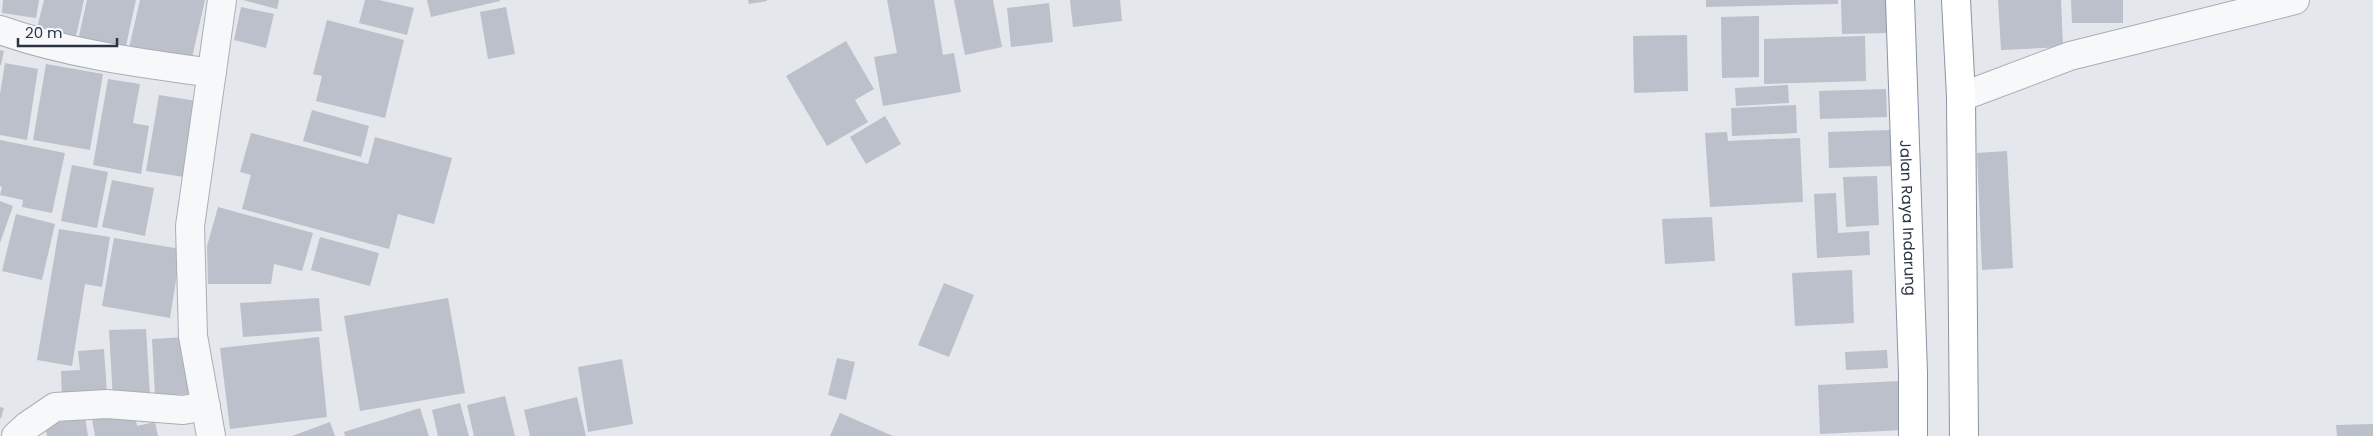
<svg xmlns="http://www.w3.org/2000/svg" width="2373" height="436" viewBox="0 0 2373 436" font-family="Poppins,sans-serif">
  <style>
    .building { fill: #bbc0ca }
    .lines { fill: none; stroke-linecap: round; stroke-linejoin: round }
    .street-casing { stroke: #a9aeb7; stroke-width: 30 }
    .highway-casing { stroke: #8b94a3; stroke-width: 30 }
    .street { stroke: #f7f8fa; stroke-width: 28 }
    .highway { stroke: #fff; stroke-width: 28 }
    .labels { text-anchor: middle; stroke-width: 4; stroke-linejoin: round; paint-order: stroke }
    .street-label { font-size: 15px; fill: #2b3445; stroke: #f4f6f9 }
  </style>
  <rect width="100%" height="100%" fill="#e4e7ec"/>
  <path class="building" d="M3,0H39L36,18L2,13Z
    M44,0H84L76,36L37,28Z
    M87,0H136L125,50L78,40Z
    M140,0H205L191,62L129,48Z
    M243,0H279L277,9Z
    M365,0H379L414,8L407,35L359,23Z
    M427,0H500V1L431,17Z
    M748,0H767V1L749,4Z
    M887,0H934L943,55L954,53L961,92L883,106L874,57L897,53Z
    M954,0H993L1002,47L965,55Z
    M1070,0H1120L1122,21L1073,27Z
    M1706,0H1838V4L1706,7Z
    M1841,0H1887L1888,33L1842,34Z
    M1998,0H2061L2063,47L2001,50Z
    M2071,0H2123V23H2072Z
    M1049,3L1053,42L1011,47L1007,8Z
    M241,7L274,14L266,48L234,40Z
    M506,7L515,54L488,59L480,12Z
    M1759,16V77L1722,78L1721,17Z
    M327,20L404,40L385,118L316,101L322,76L313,74Z
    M1687,35L1688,91L1634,93L1633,36Z
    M1865,36L1866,81L1764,84V39Z
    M846,41L874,89L855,100L868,122L827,146L786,76Z
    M0,50L4,51L1,65H0Z
    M5,63L38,69L27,140L0,135V94Z
    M46,64L103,74L90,150L33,140Z
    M108,79L140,84L133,123L149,126L141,174L93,165Z
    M1788,85L1789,103L1736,106L1735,88Z
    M1886,89L1887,117L1820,119L1819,91Z
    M159,95L197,101L184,177L146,171Z
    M1796,105L1797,133L1732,136L1731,108Z
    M312,110L369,126L361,157L303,141Z
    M885,116L901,144L866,164L850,137Z
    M1891,130L1892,166L1829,168L1828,132Z
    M1727,132L1728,141L1800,138L1803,202L1710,207L1705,133Z
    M251,133L368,164L375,137L452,158L434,224L398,214L389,249L242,209L251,175L240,172Z
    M0,140L65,153L52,213L22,207L23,200L0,195L2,187L0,186Z
    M2007,151L2013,268L1982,270L1977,153Z
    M72,165L108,172L97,228L61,221Z
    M1877,176L1879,225L1846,227L1843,177Z
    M112,180L154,188L145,236L102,227Z
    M1836,193L1838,233L1869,231L1870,255L1817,258L1814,194Z
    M0,201L13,206L0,243Z
    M218,207L313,233L302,271L274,264L271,284H208L207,246Z
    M16,214L55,224L42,280L2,271Z
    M1712,217L1715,261L1665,264L1662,219Z
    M59,229L110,237L102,287L85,284L72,366L37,360Z
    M320,237L379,253L370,286L311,270Z
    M114,238L181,249L170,318L102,306Z
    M1852,270L1854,323L1795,326L1792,273Z
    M944,283L974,295L949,357L918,345Z
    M319,298L322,331L243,337L240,303Z
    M448,298L465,393L360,411L344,316Z
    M146,329L150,396L113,399L109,330Z
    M186,337L189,394L155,396L152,339Z
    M319,337L327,417L230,429L220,348Z
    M104,349L107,395L62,398L61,371L80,370L78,351Z
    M1887,350L1888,368L1846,370L1845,352Z
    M837,358L855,362L846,400L828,395Z
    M622,359L633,424L588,432L578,367Z
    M1901,381L1904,430L1820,434L1818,385Z
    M505,396L515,436H474L467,405Z
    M577,397L586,436H530L524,410Z
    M460,403L469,436H438L432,410Z
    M0,407L4,408L1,418H0Z
    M420,408L429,436H345L344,432Z
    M134,411L137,426L155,422L158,436H95L92,419Z
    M840,413L893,436H830Z
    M85,417L88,436H47L45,425Z
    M330,422L335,436H292Z
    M2373,424V436H2337L2336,425Z"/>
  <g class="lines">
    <g class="street-casing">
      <path id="street" d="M0,30C68,54 140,63 212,73
        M1961,97L2070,56L2295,0
        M16,436L27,426L55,407L107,404L183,410L206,406
        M211,436L193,336L190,226L222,0"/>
    </g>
    <g class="highway-casing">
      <g id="highway">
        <path id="s1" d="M1900,0L1913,373V436"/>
        <path d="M1956,0L1961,97L1964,436"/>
      </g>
    </g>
    <use href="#street" class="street"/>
    <use href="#highway" class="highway"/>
  </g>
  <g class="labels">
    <g class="street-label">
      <text dy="5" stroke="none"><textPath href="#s1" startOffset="218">Jalan Raya Indarung</textPath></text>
    </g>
  </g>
  <path d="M18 38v8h99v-8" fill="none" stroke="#2b3445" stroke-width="2.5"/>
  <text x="25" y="38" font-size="15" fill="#2b3445" stroke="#f4f6f9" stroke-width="4" paint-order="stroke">20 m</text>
</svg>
